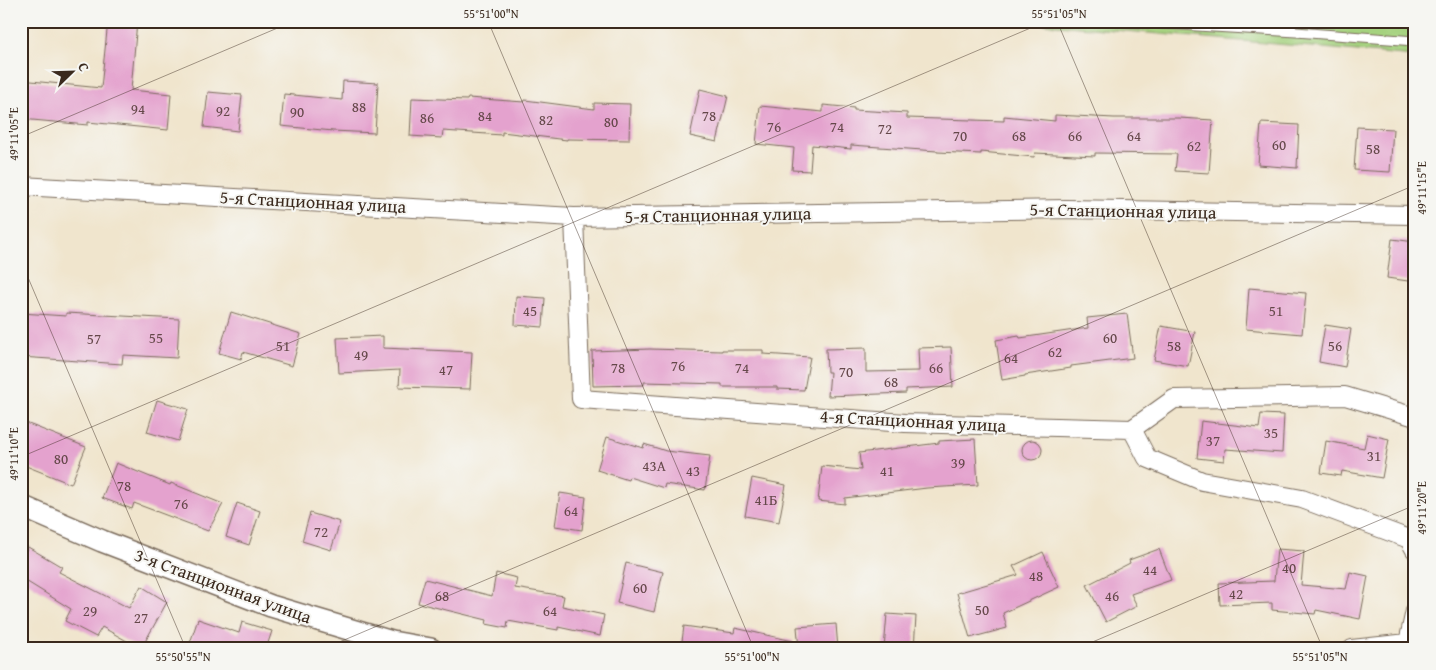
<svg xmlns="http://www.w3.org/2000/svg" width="1436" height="670" viewBox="0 0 1436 670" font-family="'Gentium Book Plus',serif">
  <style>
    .green { fill: #a5d27f; stroke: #707e4e }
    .building { fill: #e4a2ce }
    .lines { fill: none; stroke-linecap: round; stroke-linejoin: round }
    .service-casing { stroke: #7a6b5b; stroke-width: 11 }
    .minor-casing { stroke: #7a6b5b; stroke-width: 20 }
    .tertiary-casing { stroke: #7a6b5b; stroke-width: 24 }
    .service { stroke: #fff; stroke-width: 9 }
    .minor { stroke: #fff; stroke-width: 18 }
    .tertiary { stroke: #fff; stroke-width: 21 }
    .ticks { fill: none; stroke: #3b2a1e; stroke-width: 1; stroke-opacity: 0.45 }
    .labels { text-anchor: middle; stroke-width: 4; stroke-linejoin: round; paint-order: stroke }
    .number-label { font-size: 15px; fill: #65484a }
    .street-label { font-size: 18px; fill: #3b2a1e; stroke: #f6f6f2 }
    .neatline { fill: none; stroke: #3b2a1e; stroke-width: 2 }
    .ticks-label { font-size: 12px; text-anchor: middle; fill: #3b2a1e }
  </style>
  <rect width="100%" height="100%" fill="#f6f6f2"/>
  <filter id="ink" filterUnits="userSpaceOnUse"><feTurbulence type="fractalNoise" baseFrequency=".02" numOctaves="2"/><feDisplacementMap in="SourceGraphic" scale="10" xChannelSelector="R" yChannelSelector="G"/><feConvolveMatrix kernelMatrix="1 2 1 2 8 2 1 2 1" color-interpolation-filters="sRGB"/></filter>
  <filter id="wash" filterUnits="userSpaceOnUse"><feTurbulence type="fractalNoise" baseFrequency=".0096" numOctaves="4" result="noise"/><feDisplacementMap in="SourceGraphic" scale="20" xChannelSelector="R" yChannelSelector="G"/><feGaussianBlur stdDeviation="1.12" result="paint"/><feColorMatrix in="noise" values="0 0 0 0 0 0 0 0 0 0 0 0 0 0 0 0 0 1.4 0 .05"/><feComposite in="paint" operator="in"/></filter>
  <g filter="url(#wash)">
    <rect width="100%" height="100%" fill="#f0e5cd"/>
    <path class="green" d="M1010,21H1415V56Z"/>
    <g id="blocks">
      <path class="building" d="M108,21H137L131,90L171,94L168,130L88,122V125L21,119V80L101,88Z
        M343,81L378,83L375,133L333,131L281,126L284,94L342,100Z
        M700,89L728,96L717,142L690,136Z
        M208,92L242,95L238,131L204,127Z
        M412,98L467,100L468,98L524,102L525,100L594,109V103L630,104L629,140L567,139V140L502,132V135L443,131L442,138L410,136Z
        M823,105L854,108V110L907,113V118L1004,121V116L1055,121V115L1114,118H1179L1213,120L1209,173L1175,171L1177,154L1095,153V156L1035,153L1034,157L981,152V154L937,152V151L851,145V149L812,145L810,171L792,170L794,148L756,144L760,106L823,112Z
        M1261,123L1299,125L1297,168L1258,165Z
        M1357,127L1393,129L1390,172L1354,170Z
        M1392,239L1415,242V282L1387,278Z
        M1249,288L1306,293L1302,334L1246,329Z
        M516,296L545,298L543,327L515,325Z
        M231,312L301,334L292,366L243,352L241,359L219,353Z
        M21,313L66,316V313L179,319L177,358L123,355L122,364L21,357Z
        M1127,314L1133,358L1071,366V368L1025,375V376L1002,380L996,340L1019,336L1020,338L1088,328L1087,318Z
        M1325,325L1351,329L1345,367L1319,362Z
        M1161,326L1195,332L1188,366L1154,360Z
        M383,336V348L472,352L470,389L399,387L400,370L339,373L337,338Z
        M951,347L953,387L906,389V393L828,396L830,372H827L826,349L866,348V372L919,371L918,348Z
        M650,349L722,351V350H763V354L810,357L804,390L777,389V387H722V384L644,382V385L593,386L592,351Z
        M157,400L188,409L178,441L147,432Z
        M1261,414L1284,415L1282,453L1225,449L1224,461L1197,458L1201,421L1259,428Z
        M21,421L86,447L71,484L21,464Z
        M1367,434L1389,439L1382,478L1342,471L1341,476L1321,473L1326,441L1364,448Z
        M607,437L643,448L644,444L666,451L710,456L705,490L665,484L664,488L629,477L628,480L597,470Z
        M975,439L978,485L927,488L845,498V504L818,501L822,466L861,470L859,453L939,443V441Z
        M1022 450a10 10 0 1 1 20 0a10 10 0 1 1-20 0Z
        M116,463L170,485L171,483L223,504L208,531L134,503L132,509L102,498Z
        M752,478L786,485L779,522L745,516Z
        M560,493L586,497L582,530L555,526Z
        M237,503L260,511L249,545L226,537Z
        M310,513L340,522L331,550L302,541Z
        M28,547L62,567L59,572L129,608L141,586L167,602L141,649L102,627L96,637L65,621L71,609L21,578V558Z
        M1159,549L1171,580L1131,594L1137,606L1106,622L1087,585L1130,563L1129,560Z
        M1277,549L1304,551L1301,585L1346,589L1350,572L1368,576L1360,619L1316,610L1315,614L1272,610V603L1220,605L1219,583L1274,581Z
        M1043,552L1059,587L1003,613L1007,628L970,638L957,593L1018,575L1013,566Z
        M626,563L663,572L654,612L617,603Z
        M496,573L517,578L515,588L564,596L562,606L604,615L600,636L558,627V630L508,621L507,628L486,624L487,620L418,603L425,579L492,596Z
        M887,614L916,616L914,649H884Z
        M198,619L239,633L242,622L272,631L268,643L276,646L275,649H188Z
        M836,624L838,649H799L797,627Z
        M684,626L734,633L735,628L793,641L792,649H681Z"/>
    </g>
  </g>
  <g filter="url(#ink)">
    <use href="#blocks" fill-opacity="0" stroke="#7a6b5b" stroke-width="1"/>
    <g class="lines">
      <g class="service-casing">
        <path id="service" d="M1116,21L1296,32L1415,41
          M1277,21L1292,29"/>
      </g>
      <g class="minor-casing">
        <path id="minor" d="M21,186L574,217L1066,209L1415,215
          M574,217L581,399L905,423L1132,429L1174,399L1345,396L1415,417
          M1132,429L1147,458L1202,481L1302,499L1409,539L1415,550
          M1408,643L1415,611
          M1352,649L1408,643L1415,644"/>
      </g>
      <g class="tertiary-casing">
        <path id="tertiary" d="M21,506L102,541L271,606L392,642L431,649"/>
      </g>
      <use href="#service" class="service"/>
      <use href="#minor" class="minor"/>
      <use href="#tertiary" class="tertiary"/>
    </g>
  </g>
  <path class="ticks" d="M488,21L754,649M1057,21L1323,649M21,137L294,21M21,261L186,649M21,457L1047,21M323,649L1415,185M1076,649L1415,505"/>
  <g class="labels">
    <g class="number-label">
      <text x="359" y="112">88</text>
      <text x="138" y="114">94</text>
      <text x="223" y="116">92</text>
      <text x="297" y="117">90</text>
      <text x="485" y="121">84</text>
      <text x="709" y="121">78</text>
      <text x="427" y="123">86</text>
      <text x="546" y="125">82</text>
      <text x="611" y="127">80</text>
      <text x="774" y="132">76</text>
      <text x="837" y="132">74</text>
      <text x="885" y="134">72</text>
      <text x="960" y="141">70</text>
      <text x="1019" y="141">68</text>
      <text x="1075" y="141">66</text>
      <text x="1134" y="141">64</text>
      <text x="1279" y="150">60</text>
      <text x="1194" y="151">62</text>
      <text x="1373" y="154">58</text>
      <text x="530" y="316">45</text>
      <text x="1276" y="316">51</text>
      <text x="156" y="343">55</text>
      <text x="1110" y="343">60</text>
      <text x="94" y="344">57</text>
      <text x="283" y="351">51</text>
      <text x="1174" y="351">58</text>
      <text x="1335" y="351">56</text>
      <text x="1055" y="357">62</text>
      <text x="361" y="360">49</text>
      <text x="1011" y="363">64</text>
      <text x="678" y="371">76</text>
      <text x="618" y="373">78</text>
      <text x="742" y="373">74</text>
      <text x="936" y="373">66</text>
      <text x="446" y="375">47</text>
      <text x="846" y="377">70</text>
      <text x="891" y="387">68</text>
      <text x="1271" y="438">35</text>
      <text x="1213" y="446">37</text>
      <text x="1374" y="461">31</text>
      <text x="61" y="464">80</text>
      <text x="958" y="468">39</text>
      <text x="654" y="471">43А</text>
      <text x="693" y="476">43</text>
      <text x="887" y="476">41</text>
      <text x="124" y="491">78</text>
      <text x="766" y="505">41Б</text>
      <text x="181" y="509">76</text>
      <text x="571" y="516">64</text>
      <text x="321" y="537">72</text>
      <text x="1289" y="573">40</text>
      <text x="1150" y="575">44</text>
      <text x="1036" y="581">48</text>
      <text x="640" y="593">60</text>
      <text x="1236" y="599">42</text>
      <text x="442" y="601">68</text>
      <text x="1112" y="601">46</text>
      <text x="982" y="615">50</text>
      <text x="90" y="616">29</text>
      <text x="550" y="616">64</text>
      <text x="141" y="623">27</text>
    </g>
    <g class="street-label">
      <text transform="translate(313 202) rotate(3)" y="6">5-я Станционная улица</text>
      <text transform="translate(1123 211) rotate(1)" y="6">5-я Станционная улица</text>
      <text transform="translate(718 215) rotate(-1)" y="6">5-я Станционная улица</text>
      <text transform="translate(913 421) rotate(3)" y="6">4-я Станционная улица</text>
      <text transform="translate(223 586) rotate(20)" y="6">3-я Станционная улица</text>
    </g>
  </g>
  <rect width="1436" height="670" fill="none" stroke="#f6f6f2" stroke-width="55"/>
  <g transform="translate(72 72) rotate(67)" stroke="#f6f6f2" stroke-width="4" paint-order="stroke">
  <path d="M0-4L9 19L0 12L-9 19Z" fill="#3b2a1e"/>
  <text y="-8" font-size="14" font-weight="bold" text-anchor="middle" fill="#3b2a1e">С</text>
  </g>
  <rect x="28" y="28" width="1380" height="614" class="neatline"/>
  <g class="ticks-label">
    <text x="491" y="18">55°51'00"N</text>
    <text x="1059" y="18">55°51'05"N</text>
    <text transform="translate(14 134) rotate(-90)" y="4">49°11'05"E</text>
    <text transform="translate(1422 188) rotate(-90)" y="4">49°11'15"E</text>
    <text transform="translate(14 454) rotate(-90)" y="4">49°11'10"E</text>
    <text transform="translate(1422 508) rotate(-90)" y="4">49°11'20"E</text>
    <text x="183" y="661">55°50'55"N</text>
    <text x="752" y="661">55°51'00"N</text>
    <text x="1320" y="661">55°51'05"N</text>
  </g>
</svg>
